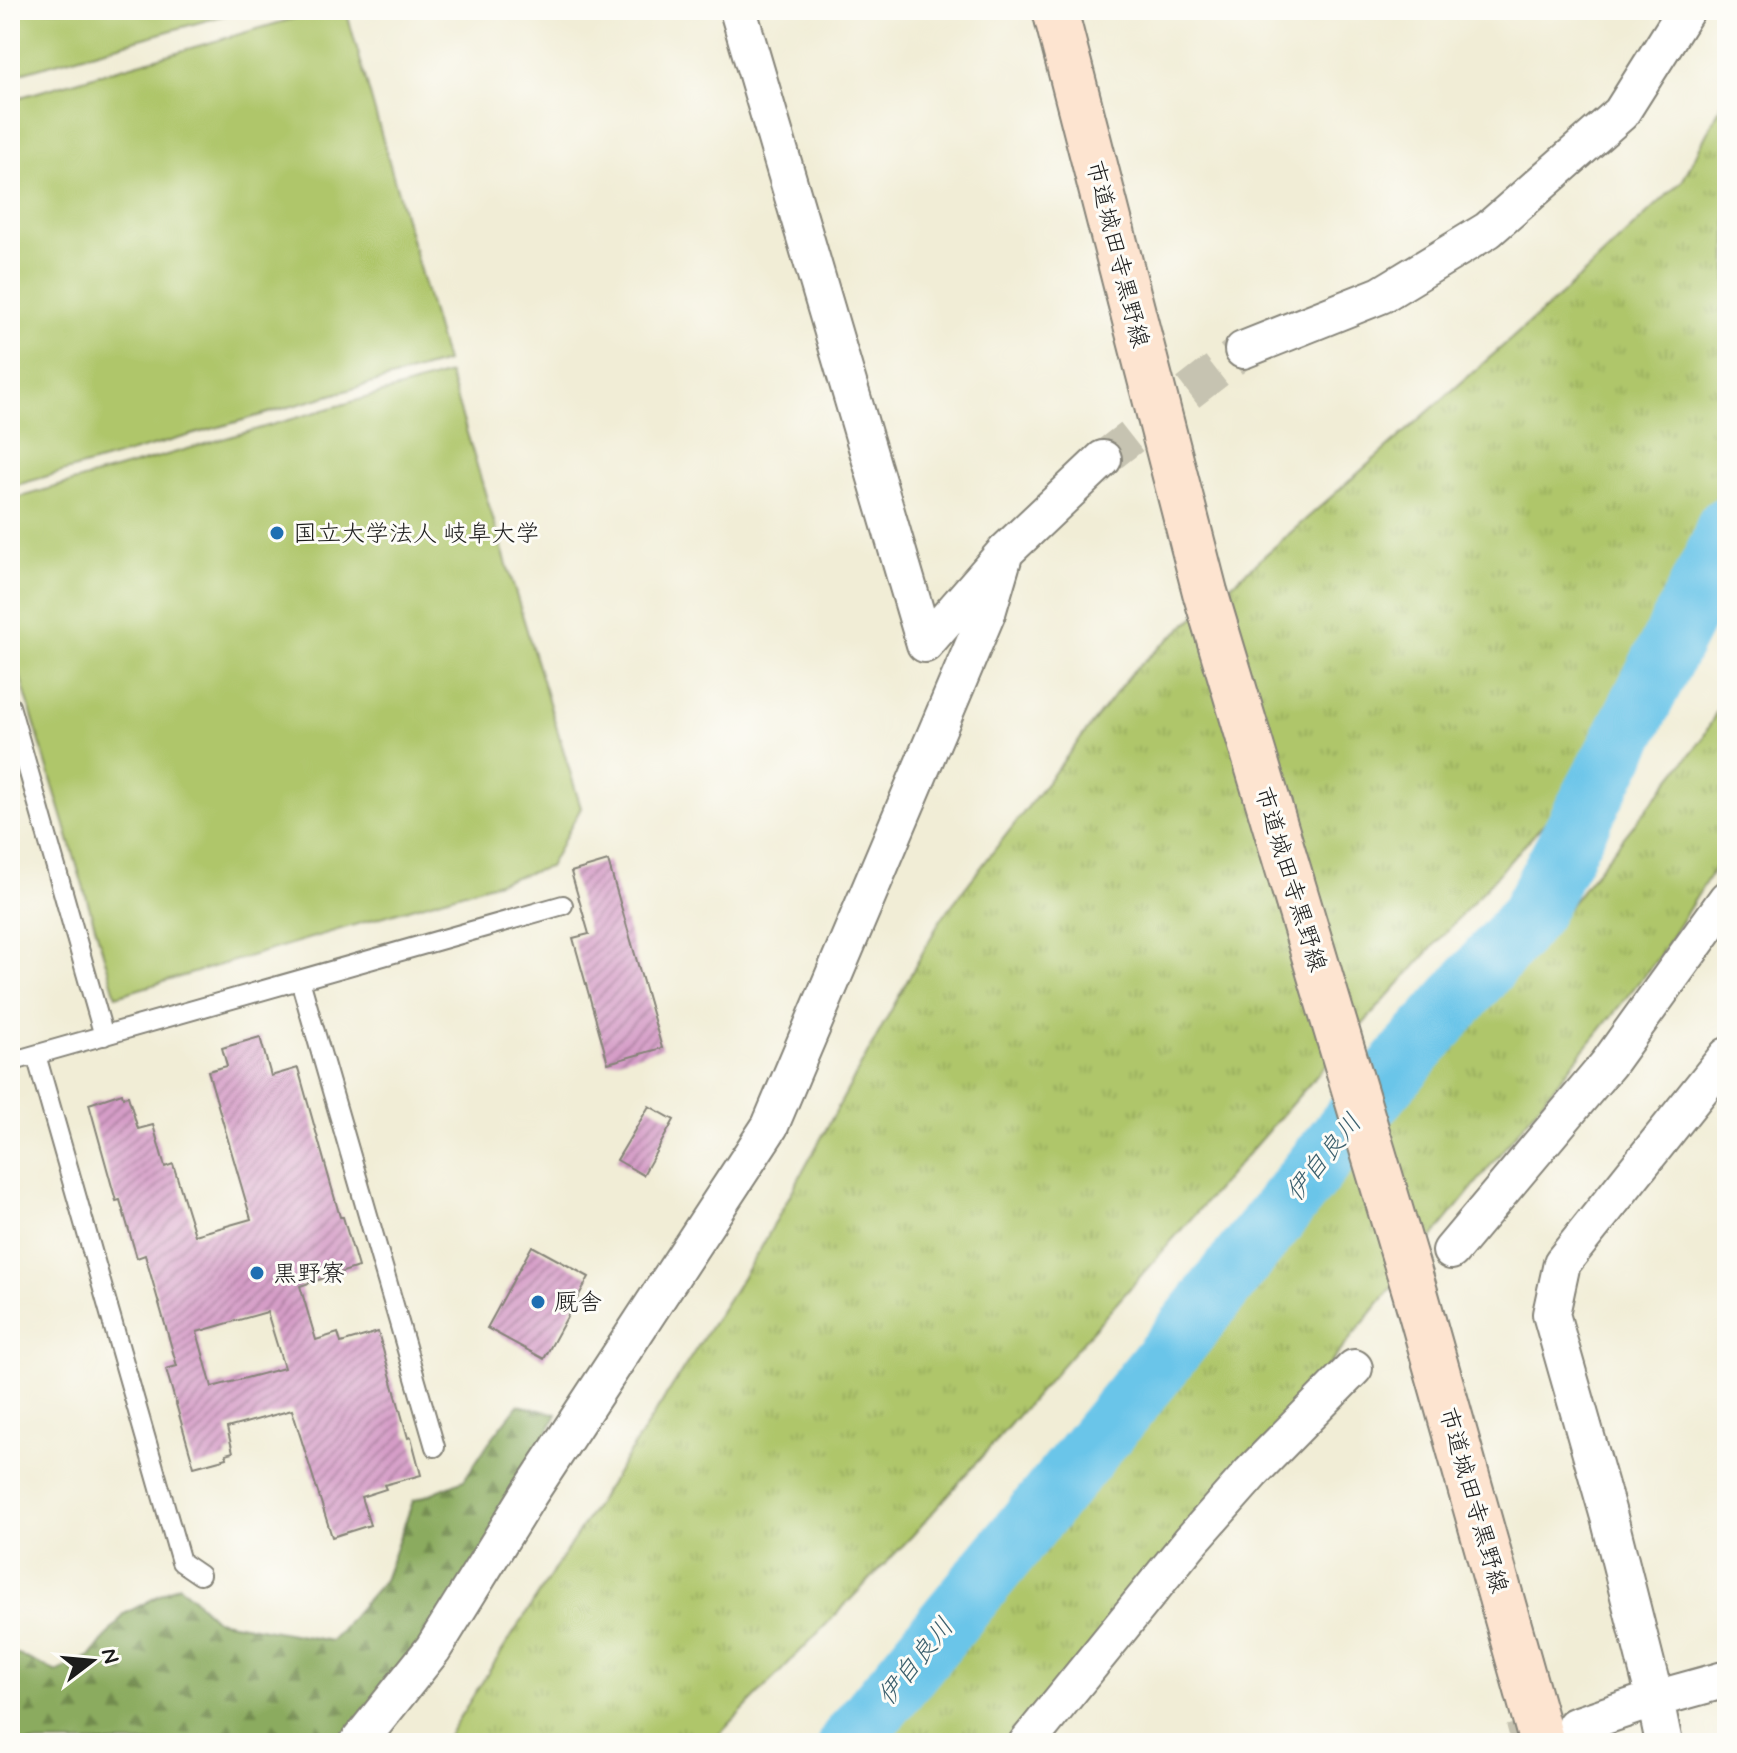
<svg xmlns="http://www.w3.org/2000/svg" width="1737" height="1753" viewBox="0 0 1737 1753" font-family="Mynerve,'Klee One',sans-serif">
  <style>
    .grass { fill: url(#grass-tufts); stroke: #667144; stroke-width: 2 }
    .forest { fill: url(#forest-firs); stroke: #54643e; stroke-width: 2 }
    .pitch { fill: #afc66b; stroke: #667144; stroke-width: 2 }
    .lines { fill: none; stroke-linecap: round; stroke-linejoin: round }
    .river { stroke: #6bc5e9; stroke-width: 62 }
    .building { fill: url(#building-hatch); fill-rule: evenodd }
    .street-tunnel { stroke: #c6c3b1; stroke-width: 36; stroke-dasharray: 36 18; stroke-linecap: butt }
    .lane-casing { stroke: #868479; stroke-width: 22 }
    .street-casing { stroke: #868479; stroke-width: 40 }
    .secondary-casing { stroke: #868479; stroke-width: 48 }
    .lane { stroke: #fff; stroke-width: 18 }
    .street { stroke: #fff; stroke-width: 36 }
    .secondary { stroke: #fde4d0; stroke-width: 44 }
    .poi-dot { fill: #1f6fb2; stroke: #fdfcf7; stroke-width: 3 }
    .labels { text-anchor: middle; stroke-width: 6; stroke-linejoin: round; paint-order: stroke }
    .street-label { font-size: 24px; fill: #1c1c1c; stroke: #fdfcf7 }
    .poi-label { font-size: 24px; fill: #1c1c1c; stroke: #fdfcf7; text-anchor: start }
    .water-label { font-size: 26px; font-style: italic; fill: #3c606e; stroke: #fdfcf7 }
  </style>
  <defs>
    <pattern id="grass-tufts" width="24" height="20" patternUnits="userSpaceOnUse" patternTransform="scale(2)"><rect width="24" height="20" fill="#afc66b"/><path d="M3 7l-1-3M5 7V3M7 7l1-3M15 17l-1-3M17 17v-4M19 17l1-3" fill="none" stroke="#96aa5c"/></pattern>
    <pattern id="forest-firs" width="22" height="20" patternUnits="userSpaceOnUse" patternTransform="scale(2)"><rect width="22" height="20" fill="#8bab5f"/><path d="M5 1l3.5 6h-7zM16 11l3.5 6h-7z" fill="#718a4e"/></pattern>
    <pattern id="building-hatch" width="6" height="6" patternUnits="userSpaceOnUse" patternTransform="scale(2)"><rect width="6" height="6" fill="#d59dc7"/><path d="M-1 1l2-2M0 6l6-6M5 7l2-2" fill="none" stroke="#ac7fa1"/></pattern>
  </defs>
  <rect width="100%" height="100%" fill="#fdfcf7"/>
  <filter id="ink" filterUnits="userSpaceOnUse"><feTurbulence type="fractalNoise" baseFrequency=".0125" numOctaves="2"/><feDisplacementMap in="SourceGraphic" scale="16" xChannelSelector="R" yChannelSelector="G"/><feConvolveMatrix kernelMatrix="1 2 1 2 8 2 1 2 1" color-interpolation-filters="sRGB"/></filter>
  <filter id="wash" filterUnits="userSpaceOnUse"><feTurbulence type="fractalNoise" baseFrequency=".006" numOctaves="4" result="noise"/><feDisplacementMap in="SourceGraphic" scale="32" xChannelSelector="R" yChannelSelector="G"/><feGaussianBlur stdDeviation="1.8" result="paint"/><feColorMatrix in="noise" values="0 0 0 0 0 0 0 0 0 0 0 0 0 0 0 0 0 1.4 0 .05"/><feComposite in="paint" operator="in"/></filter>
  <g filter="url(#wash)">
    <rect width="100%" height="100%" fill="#f1edd6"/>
    <path class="grass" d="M1727,94V465L1722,486L1583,780L1319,1073L912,1536L711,1743H443L761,1248L941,919L1133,671L1561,295L1683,180Z
      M1727,691V848L1659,957L1338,1354L1015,1743H858L1097,1468L1198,1337L1488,1008L1703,738Z"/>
    <path class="forest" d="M518,1405L557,1414L516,1498L420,1654L345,1743H10V1651L57,1672L91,1656L124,1614L179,1585L216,1620L331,1641L384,1580L413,1501L464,1480L489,1442Z"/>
    <path class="pitch" d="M10,10H243L10,76Z
      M323,10H346L446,362L10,487V100Z
      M449,374L581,808L549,867L116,996L10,642V500Z"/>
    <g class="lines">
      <path class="river" d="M849,1743L1152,1374L1354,1119L1529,917L1613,758L1720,547L1727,527"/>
    </g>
    <g id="blocks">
      <path class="building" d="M608,861L662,1048L608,1063L573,938L589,934L571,872Z
        M260,1037L271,1076L298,1068L340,1217H343L358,1267L300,1286L316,1340L338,1333L341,1343L378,1332L408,1438L411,1437L421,1475L384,1485L386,1489L361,1497L370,1525L332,1537L292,1410L227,1428L233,1452L226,1454L227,1458L194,1467L166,1369L177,1366L145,1255L137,1258L120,1200L116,1201L89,1104L122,1093L123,1097L128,1096L138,1129L153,1125L165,1167L173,1164L195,1235L251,1219L208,1071L227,1066L222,1048ZM267,1312L284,1368L212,1387L197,1332Z
        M649,1106L674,1120L643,1175L617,1160Z
        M532,1246L589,1277L544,1359L487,1328Z"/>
    </g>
  </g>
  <g filter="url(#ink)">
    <use href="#blocks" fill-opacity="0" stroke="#868479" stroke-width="2"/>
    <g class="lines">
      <path class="street-tunnel" d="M1103,459L1243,350
        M1511,1743L1567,1728"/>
      <g class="lane-casing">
        <path id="lane" d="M10,706L104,1036
          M300,980L435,1447
          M36,1055L181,1562L200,1575
          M10,1062L563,905"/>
      </g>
      <g class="street-casing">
        <path id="street" d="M738,10L925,644
          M1243,350L1381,295L1488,230L1621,113L1686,10
          M925,644L1005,552L1103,459
          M1451,1251L1608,1064L1727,899
          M1575,1726L1655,1699L1727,1679
          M358,1743L433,1649L529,1494L770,1126L987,613L1005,552
          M1027,1743L1190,1542L1251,1473L1354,1368
          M1664,1743L1655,1699L1609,1517L1551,1314L1562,1263L1727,1056"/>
      </g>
      <g class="secondary-casing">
        <path id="secondary" d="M1055,10L1205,592L1415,1292L1542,1743"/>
      </g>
      <use href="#lane" class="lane"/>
      <use href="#street" class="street"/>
      <use href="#secondary" class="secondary"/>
    </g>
  </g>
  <g class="poi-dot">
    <circle cx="277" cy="533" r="8"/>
    <circle cx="257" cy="1273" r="8"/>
    <circle cx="538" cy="1302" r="8"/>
  </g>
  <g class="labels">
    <g class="street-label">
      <text transform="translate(1118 254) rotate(76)" y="8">市道城田寺黒野線</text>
      <text transform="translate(1291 879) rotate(73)" y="8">市道城田寺黒野線</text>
      <text transform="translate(1474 1500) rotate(74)" y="8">市道城田寺黒野線</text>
    </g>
    <g class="poi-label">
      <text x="293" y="541">国立大学法人 岐阜大学</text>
      <text x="273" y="1281">黒野寮</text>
      <text x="554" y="1310">厩舎</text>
    </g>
    <g class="water-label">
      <text transform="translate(1323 1157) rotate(-51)" y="9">伊自良川</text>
      <text transform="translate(915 1661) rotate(-51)" y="9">伊自良川</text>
    </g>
  </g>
  <rect width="1737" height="1753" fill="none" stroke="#fdfcf7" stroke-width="40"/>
  <g transform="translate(92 1661) rotate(74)" stroke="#fdfcf7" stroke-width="6" paint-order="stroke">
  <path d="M0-6L14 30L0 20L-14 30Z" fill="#1c1c1c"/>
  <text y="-12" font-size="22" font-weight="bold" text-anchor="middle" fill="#1c1c1c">N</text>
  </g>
</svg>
